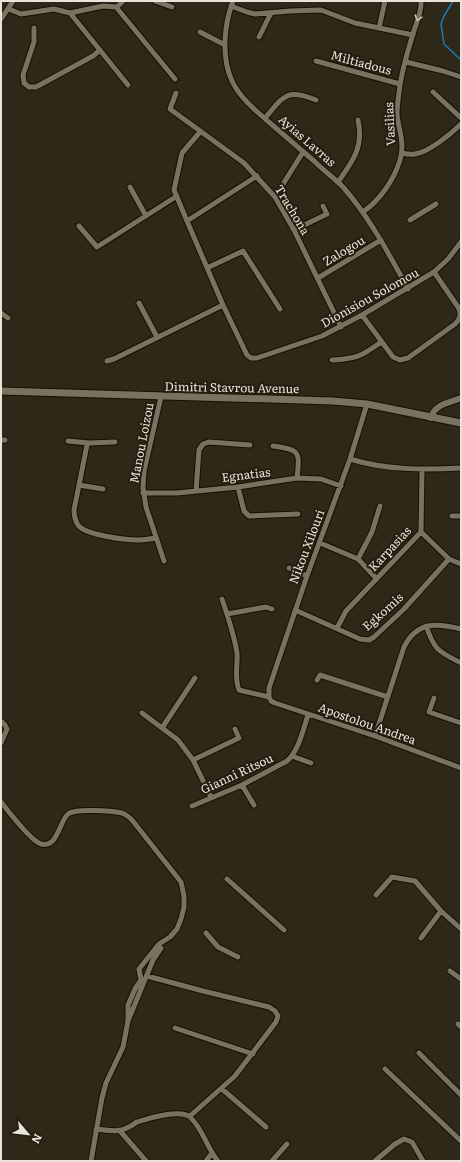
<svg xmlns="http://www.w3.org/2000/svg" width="462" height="1162" viewBox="0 0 462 1162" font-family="Literata,serif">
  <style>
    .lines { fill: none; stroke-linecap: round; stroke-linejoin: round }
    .stream { stroke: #1e7ab9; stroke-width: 1.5 }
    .minor-casing { stroke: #161003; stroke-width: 7 }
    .tertiary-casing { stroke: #161003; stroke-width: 8 }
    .secondary-casing { stroke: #161003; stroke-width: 9 }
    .minor { stroke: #7a7260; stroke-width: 5 }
    .tertiary { stroke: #7a7260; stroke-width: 6 }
    .secondary { stroke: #7a7260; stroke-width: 7 }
    .oneway { stroke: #c8c2b5 }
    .labels { text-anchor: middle; stroke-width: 4; stroke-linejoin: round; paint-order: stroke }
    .street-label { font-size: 12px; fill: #e9e4da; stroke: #241e0f }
  </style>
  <rect width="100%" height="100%" fill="#2e2818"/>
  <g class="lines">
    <path class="stream" d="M453,1L444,16L441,24L444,44L461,60"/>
    <g class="minor-casing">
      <path id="minor" d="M155,1L172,7
        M233,1C224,25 221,57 232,81C240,98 256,111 270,123C285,136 299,148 314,161C323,170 334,178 343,187C370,218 389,254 408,289
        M231,6L247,12L255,14L290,11L321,10L355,23L413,35
        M116,7L175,79
        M9,9L21,14L54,9L70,13L103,6L116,7L118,6L123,1
        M70,13L128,85
        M1,19L13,1
        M34,28V42L23,75L24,83L29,87H36L93,56L100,50
        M379,28L385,1
        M200,32L225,45
        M259,37L271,13
        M316,61L400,84
        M406,62L443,71L461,77
        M433,92L461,118
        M176,93L170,109L244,163L275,197L294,230L341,327
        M265,118C284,96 286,88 316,100
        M402,153C406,154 410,155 415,154C429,152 451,134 461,124
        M338,182C353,161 364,147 358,120
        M130,187L146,216
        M275,197L303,152
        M363,212C380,200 394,180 400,160C405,144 399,130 397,115C397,108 398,100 399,93C401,74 407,53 413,34C416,23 422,12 421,1
        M410,220L436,204
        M187,221L174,190L182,153L200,132
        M79,226L97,247L177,196
        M294,230L327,214L323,206
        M207,268L243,251L280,309
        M318,278L381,240
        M139,303L157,337
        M223,305L187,221L257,176
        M1,313L8,318
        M362,315L393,357L400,360L408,358L455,324C460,319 462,314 458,307L434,272
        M332,360C356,359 362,356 381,342
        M107,361L114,359L223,305L247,355L251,358H257L322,336L362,315L434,272L448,259L461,242
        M161,397L144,471L143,488L146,507L164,561
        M1,440H5
        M68,441L89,443L115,442
        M89,443L87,445L74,510C74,515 75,520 78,525C85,535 125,540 138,540C144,540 150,539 156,538
        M273,446C300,450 300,451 297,478
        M350,459C385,470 424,470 461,468
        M79,485L103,489
        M238,487L244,511L249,516L298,514
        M196,491L199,450L203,444L209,442L250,445
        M143,493H177L238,487L297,478L321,479L341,486
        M452,516H461
        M421,532L449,559L461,564
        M320,543L358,559L376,578
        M358,559L372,532L380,506
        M289,568L307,576
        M222,599C228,617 234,634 237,653C238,666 234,678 239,690L269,697
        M295,610L360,639L369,640L374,637L404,609L449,559
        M227,614L266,607L272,609
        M426,626C435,651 438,651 461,663
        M337,628L346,611L421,532L422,470
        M317,680L320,675L388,697
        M269,697V688L307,576L350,459L367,404
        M269,697L271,701L275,703L375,736L461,768
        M434,698L429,712L461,723
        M142,713L178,740L193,760L211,797
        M1,721L5,725L7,729L1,743
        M162,728L195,678
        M375,736L404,647C417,621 437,623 461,629
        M292,756L311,763
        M193,760L239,738L235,729
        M242,785L254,805
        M1,802C8,811 32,842 41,844C58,848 59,822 68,814C75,808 112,811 122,813C125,814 129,817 132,820L181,882L184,896V907L181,919L177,929L170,937L159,944L139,969L141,980L135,989L128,1005V1021L123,1047L106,1083L102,1098L91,1161
        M192,806L242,785L287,761C299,750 303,730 308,715
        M227,879L284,930
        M376,895L392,877L415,881L441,911L461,929
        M206,933L218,947L238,957
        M421,938L441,911
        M450,971L461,979
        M147,976L203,991L269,1007L275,1011L278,1016L276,1022L235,1076L190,1116
        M128,1021L153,960L161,948
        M458,1024L461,1027
        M175,1028L253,1054
        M419,1053L461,1095
        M385,1069L461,1141
        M222,1089L266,1127
        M96,1129C104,1130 114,1132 121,1130C127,1129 132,1125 137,1122C148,1118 181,1109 190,1117C203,1129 207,1148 218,1161
        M120,1131L146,1161
        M206,1161L212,1153
        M272,1161L287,1144
        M375,1161L395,1144L404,1139L412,1142L423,1161"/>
    </g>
    <g class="tertiary-casing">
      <path id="tertiary" d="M431,418C434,404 450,403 461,398"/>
    </g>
    <g class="secondary-casing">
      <path id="secondary" d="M1,391L333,401L367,404L461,423"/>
    </g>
    <use href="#minor" class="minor"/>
    <use href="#tertiary" class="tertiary"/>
    <use href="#secondary" class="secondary"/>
  </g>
  <defs><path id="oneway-chevron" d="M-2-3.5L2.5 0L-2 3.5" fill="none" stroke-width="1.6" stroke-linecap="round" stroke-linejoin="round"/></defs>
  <use class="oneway" href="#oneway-chevron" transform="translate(418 18) rotate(107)"/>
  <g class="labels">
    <g class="street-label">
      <text transform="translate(361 63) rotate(15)" y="4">Miltiadous</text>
      <text transform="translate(390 124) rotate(-93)" y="4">Vasilias</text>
      <text transform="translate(307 141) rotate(41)" y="4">Ayias Lavras</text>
      <text transform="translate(292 210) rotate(59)" y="4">Trachona</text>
      <text transform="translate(344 251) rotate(-31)" y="4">Zalogou</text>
      <text transform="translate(370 298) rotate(-29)" y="4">Dionisiou Solomou</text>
      <text transform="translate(232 388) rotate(1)" y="4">Dimitri Stavrou Avenue</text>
      <text transform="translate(142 443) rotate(-79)" y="4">Manou Loizou</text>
      <text transform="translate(246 475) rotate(-7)" y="4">Egnatias</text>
      <text transform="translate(307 547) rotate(-69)" y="4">Nikou Xilouri</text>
      <text transform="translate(390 549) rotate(-47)" y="4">Karpasias</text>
      <text transform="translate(383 612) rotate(-42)" y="4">Egkomis</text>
      <text transform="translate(367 724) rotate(19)" y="4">Apostolou Andrea</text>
      <text transform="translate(237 774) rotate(-25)" y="4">Gianni Ritsou</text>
    </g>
  </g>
  <rect width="462" height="1162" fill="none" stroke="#e9e4da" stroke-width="4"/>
  <g transform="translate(28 1134) rotate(118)" stroke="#241e0f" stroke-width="3" paint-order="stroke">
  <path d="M0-3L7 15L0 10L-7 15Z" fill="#e9e4da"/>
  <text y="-6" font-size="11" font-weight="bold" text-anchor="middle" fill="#e9e4da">N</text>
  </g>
</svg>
